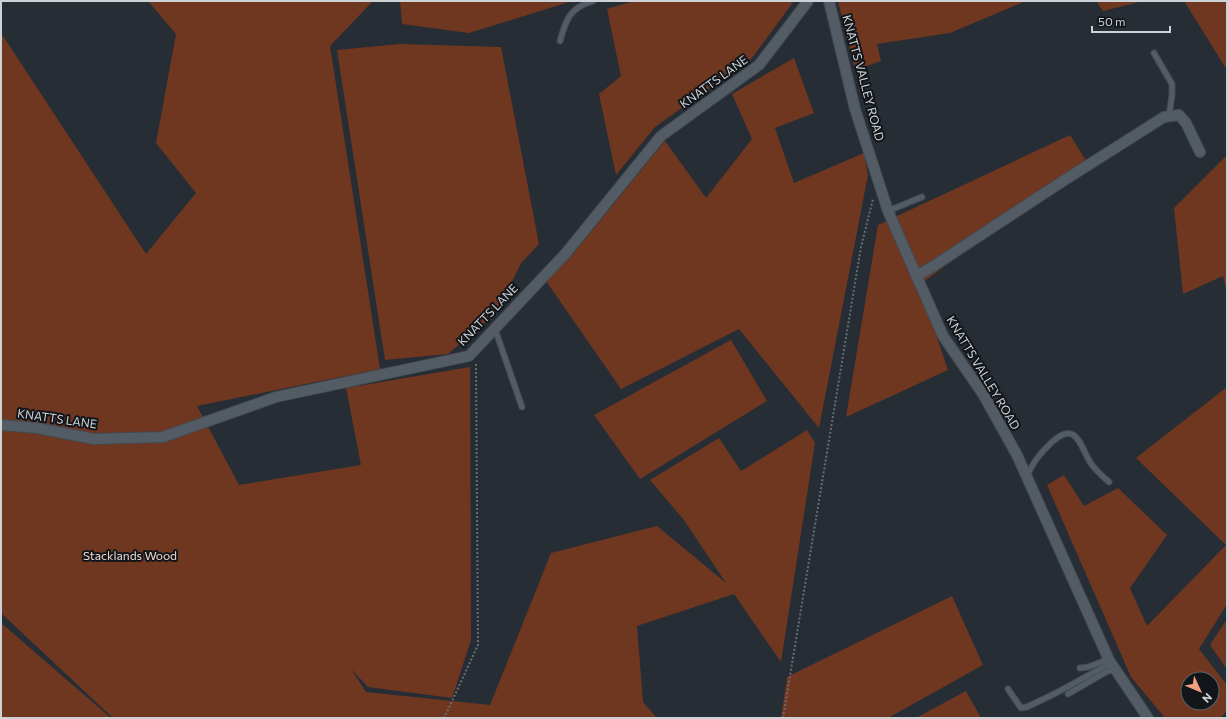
<svg xmlns="http://www.w3.org/2000/svg" width="1228" height="719" viewBox="0 0 1228 719" font-family="Commissioner,sans-serif">
  <style>
    .green { fill: #703720; fill-rule: evenodd }
    .lines { fill: none; stroke-linecap: round; stroke-linejoin: round }
    .service-casing { stroke: #434a51; stroke-width: 7 }
    .minor-casing { stroke: #434a51; stroke-width: 12 }
    .path { stroke: #676d74; stroke-width: 2; stroke-dasharray: 2 2; stroke-linecap: butt }
    .service { stroke: #535c65; stroke-width: 5 }
    .minor { stroke: #535c65; stroke-width: 10 }
    .labels { text-anchor: middle; stroke-width: 4; stroke-linejoin: round; paint-order: stroke }
    .street-label { font-size: 12px; fill: #cdd2d7; stroke: #121519 }
    .park-label { font-size: 12px; fill: #f0d9d1; stroke: #121519 }
  </style>
  <rect width="100%" height="100%" fill="#262d35"/>
  <path class="green" d="M148,1H373L330,46L380,369L197,406L239,485L361,465L346,388L470,367L471,640L452,698L368,687L351,669L366,692L490,705L551,553L657,526L726,583L684,520L650,480L719,438L741,471L807,430L815,443L781,662L734,594L637,626L643,702L657,718H113L1,613V33L146,254L196,193L156,143L176,34Z
    M400,1H572L469,33L402,24Z
    M634,1H794L752,58L655,127L616,175L599,94L621,76L607,9Z
    M838,1H1026L950,33L877,44L881,61L855,70Z
    M1096,1H1143L1103,11Z
    M1184,1H1227V70Z
    M400,44L501,47L539,244L521,263L498,311L448,354L385,360L337,50Z
    M794,58L814,113L775,128L794,183L864,153L868,175L819,428L739,329L621,389L546,281L572,255L665,141L706,198L752,139L732,94Z
    M1070,135L1087,162L919,285L948,370L846,417L878,225Z
    M1227,155V293L1223,276L1183,294L1174,208Z
    M731,340L767,401L640,479L594,415Z
    M1227,387V604L1199,649L1227,685V710L1221,718H1165L1131,677L1047,485L1064,475L1084,506L1118,488L1167,535L1130,588L1147,626L1226,545L1136,458ZM1188,679H1212V703H1188Z
    M952,596L983,665L888,718H781L787,677Z
    M1227,619V669L1210,645Z
    M1,623L111,718H1Z
    M966,691L981,718H916Z"/>
  <g class="lines">
    <g class="service-casing">
      <path id="service" d="M560,41C566,20 569,8 593,1
        M1154,53L1172,84V95L1169,116
        M888,211L922,197
        M495,329L522,407
        M1027,477C1032,462 1041,452 1052,442C1076,420 1080,445 1090,462C1095,470 1102,476 1109,482
        M1080,668L1088,667L1109,659
        M1008,689L1021,708L1027,707L1056,693L1111,663
        M1068,694L1106,672L1115,669"/>
    </g>
    <g class="minor-casing">
      <path id="minor" d="M829,1L855,109L888,211L943,336L983,394L1017,455L1109,660L1148,718
        M916,276L932,267L1063,181L1164,117L1179,115L1186,123L1200,152
        M1,425L37,428L94,439L163,437L276,397L469,356L566,253L661,136L759,65L808,1"/>
    </g>
    <path class="path" d="M443,718L447,712L478,645L476,362
      M783,718L861,247L873,199"/>
    <use href="#service" class="service"/>
    <use href="#minor" class="minor"/>
  </g>
  <g class="labels">
    <g class="street-label">
      <text transform="translate(863 78) rotate(75)" y="4">KNATTS VALLEY ROAD</text>
      <text transform="translate(714 82) rotate(-36)" y="4">KNATTS LANE</text>
      <text transform="translate(488 315) rotate(-46)" y="4">KNATTS LANE</text>
      <text transform="translate(983 373) rotate(59)" y="4">KNATTS VALLEY ROAD</text>
      <text transform="translate(57 419) rotate(8)" y="4">KNATTS LANE</text>
    </g>
    <g class="park-label">
      <text x="130" y="560">Stacklands Wood</text>
    </g>
  </g>
  <rect width="1228" height="719" fill="none" stroke="#cdd2d7" stroke-width="4"/>
  <g transform="translate(1200 691) rotate(134)"><circle r="19" fill="#121519" stroke="#5d6165"/>
  <path d="M0-3L7 15L0 10L-7 15Z" fill="#f2a081"/>
  <text y="-6" font-size="11" font-weight="bold" text-anchor="middle" fill="#cdd2d7">N</text>
  </g>
  <path d="M1092 26v6h78v-6" fill="none" stroke="#cdd2d7" stroke-width="2"/>
  <text x="1098" y="26" font-size="12" fill="#cdd2d7" stroke="#121519" stroke-width="3" paint-order="stroke">50 m</text>
</svg>
